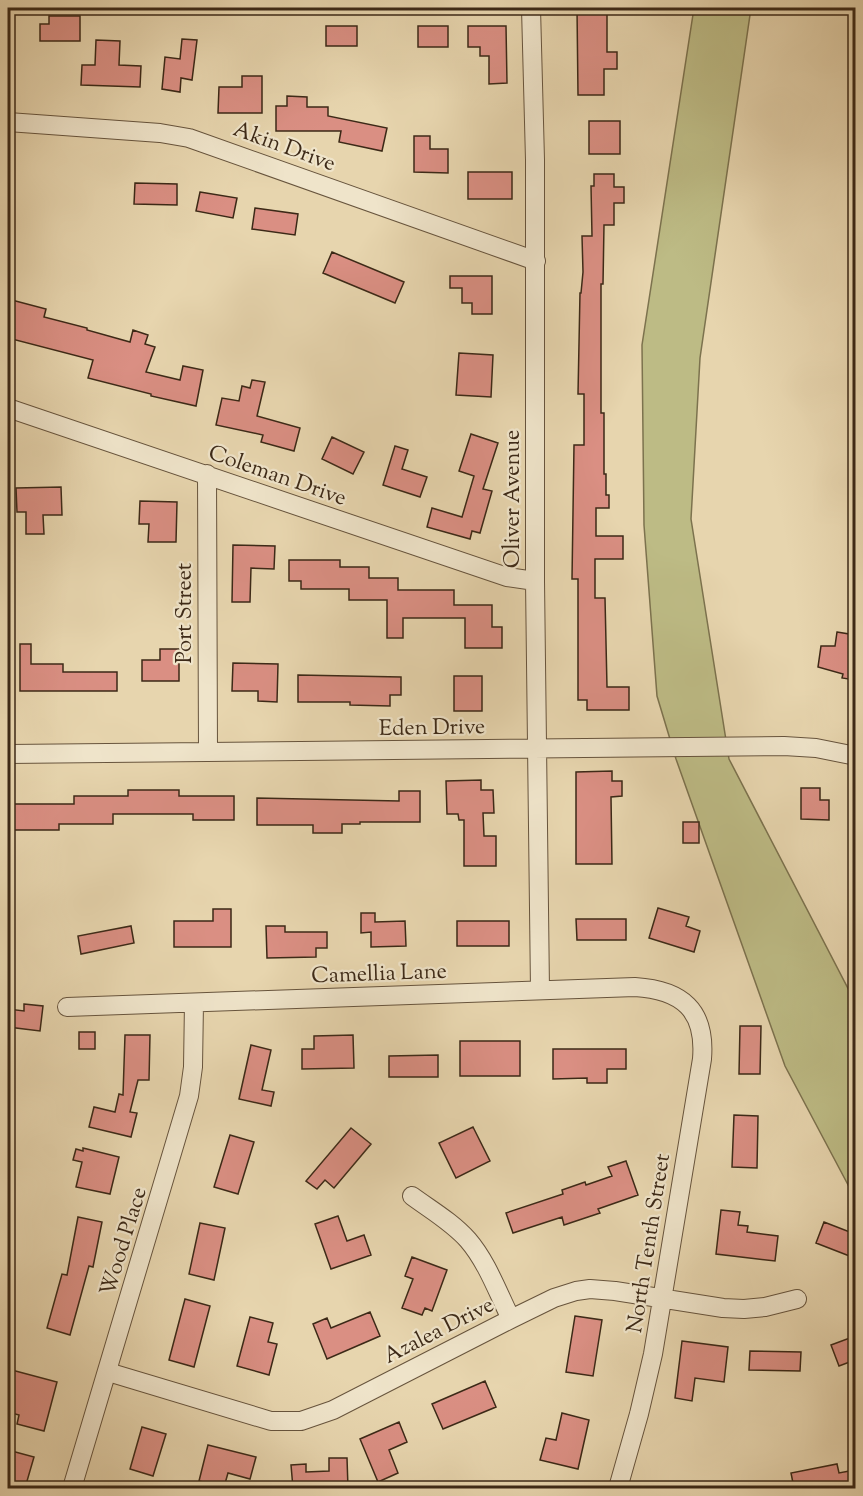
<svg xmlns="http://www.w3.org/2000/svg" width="863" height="1496" viewBox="0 0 863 1496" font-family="'Sorts Mill Goudy',serif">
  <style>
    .green { fill: #bdbb85; stroke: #7c724e; stroke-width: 1.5 }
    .building { fill: #da8f83; stroke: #3c2917; stroke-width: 1.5 }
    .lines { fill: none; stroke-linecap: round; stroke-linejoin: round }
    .minor-casing { stroke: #67543d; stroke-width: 20 }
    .minor { stroke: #efe4ca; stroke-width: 18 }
    .labels { text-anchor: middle; stroke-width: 4.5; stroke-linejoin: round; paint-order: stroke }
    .street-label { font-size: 22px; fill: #3c2917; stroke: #efe4ca }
  </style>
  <rect width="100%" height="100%" fill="#e7d5ae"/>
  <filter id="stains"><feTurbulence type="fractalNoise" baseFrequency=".00333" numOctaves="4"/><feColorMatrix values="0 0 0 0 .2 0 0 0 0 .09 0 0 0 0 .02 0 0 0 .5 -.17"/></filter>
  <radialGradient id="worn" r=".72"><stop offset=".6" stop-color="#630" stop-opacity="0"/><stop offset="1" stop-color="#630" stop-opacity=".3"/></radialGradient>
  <path class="green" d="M694,8H751L700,358L691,519L729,759L855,1002V1198L785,1066L676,759L657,696L644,525L642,345Z"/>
  <path class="building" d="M577,8H607V52H617V69H604V95H578Z
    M49,16H80V41H40V24H49Z
    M326,26H357V46H326Z
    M418,26H448V47H418Z
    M468,26H506L507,83L489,84V56H480V47H468Z
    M182,39L197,40L192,80L181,78L180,92L162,89L165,57L180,59Z
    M96,40L120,41L119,65L141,66L140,87L81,85L82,65H95Z
    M242,76H262V113H218L219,87H242Z
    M287,96L307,97V107H328V116L387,128L382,151L339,142L341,131H276V106H287Z
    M589,121H620V154H589Z
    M414,136H430V149H448V173L414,172Z
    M468,172H512V199H468Z
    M594,174H614V187H624V203H614V225H604L603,284H601V413H604V474H606V495H609V508H596V536H623V559H595V598H605L607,687H629V710H587V700H578V579H572L574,445H584V394H578L580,293H581L583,272L582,236H592L591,186H594Z
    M135,183L177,184V205L134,204Z
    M200,192L237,198L233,218L196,211Z
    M255,208L298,214L295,235L252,229Z
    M332,252L404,282L395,303L323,273Z
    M450,276H492V314H472V303H462V288H450Z
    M8,299L46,309L44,317L87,328V330L130,342L133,330L148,335L145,344L155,347L146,372L180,380L183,366L203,370L196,406L151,396V394L88,378L93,360L8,338Z
    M459,353L493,355L491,397L456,395Z
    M252,380L265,382L257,416L300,428L294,451L261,442L263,435L216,425L222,398L239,401L242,386L250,388Z
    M471,434L498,443L483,489L492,491L480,533L472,531L470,539L427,527L432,508L462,517L474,476L459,471Z
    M332,437L364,452L353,474L322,459Z
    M395,446L408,450L402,469L427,477L420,497L383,485Z
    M61,487L62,515H43L44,534H26V512H17L16,488Z
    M140,501L177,502L176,542H148L149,524H139Z
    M233,545L275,546L274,569L251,568L250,602H232Z
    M289,560H340V567H369V578H398V590H454V605H492V627H502V648H465V618H403V638H387V600H349V589H301V581H289Z
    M837,632L855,635V680L842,678L843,674L818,667L821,646H835Z
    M20,644H31V664H63V672H117V691H20Z
    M160,649H179V681H142V660H160Z
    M233,663L278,664L277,702L258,701V691H232Z
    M298,675L401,677V695H390V706L350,705V702H298Z
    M454,676H482V711H454Z
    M612,771V781H622V796L611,797L612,864H576V772Z
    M481,780V790H493L494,813H483L484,836H496V866H464V820H459L458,814H447L446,781Z
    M801,788H820V800H829V820L801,819Z
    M128,790H179V796H234V820H193V814H113V824H59V830H9V826H8V804H74V796H128Z
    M399,791H420V822H360V824H342V833H313V825H257V798L399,801Z
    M683,822H699V843H683Z
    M658,908L689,917L686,926L700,931L694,952L649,938Z
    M213,909H231V947H174V921H213Z
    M361,913H375V922L405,921L406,946L371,947V932L361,933Z
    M576,919H626V940H577Z
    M457,921H509V946H457Z
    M131,926L134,943L81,954L78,936Z
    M266,926H285V932H327V948H316V957L267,958Z
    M24,1004L43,1006L40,1031L8,1027V1009L24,1011Z
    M740,1026H761L760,1074H739Z
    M79,1032H95V1049H79Z
    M125,1035H150L149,1080H138L130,1112L137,1113L131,1137L89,1127L94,1107L115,1112L119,1094L123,1095Z
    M353,1035L354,1068L302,1069V1049H314V1036Z
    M460,1041H520V1076H460Z
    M251,1045L271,1050L262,1090L274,1092L271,1106L239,1099Z
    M553,1049H626V1069H607V1083H587V1078L553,1079Z
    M438,1055V1077H389V1056Z
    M734,1115L758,1116L757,1168L732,1167Z
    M473,1127L490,1161L456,1178L439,1143Z
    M351,1128L371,1144L334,1188L325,1180L317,1189L306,1181Z
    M230,1135L254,1142L238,1194L214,1187Z
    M83,1148L119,1157L110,1194L76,1187L82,1162L73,1160L76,1149L83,1151Z
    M626,1161L638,1195L598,1209L600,1213L564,1225L562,1217L513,1233L506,1213L563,1194L562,1190L585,1182L586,1185L612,1176L608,1167Z
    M721,1210L740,1212L738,1225L748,1226L747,1232L778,1236L775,1261L716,1254Z
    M338,1216L347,1241L364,1235L371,1255L331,1269L315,1224Z
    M78,1217L102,1222L93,1267L89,1266L70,1335L47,1328L62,1274L67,1275Z
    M824,1222L855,1234V1248L852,1257L816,1243Z
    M200,1223L225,1228L214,1280L189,1274Z
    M412,1257L447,1270L432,1311L425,1308L422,1315L402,1308L413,1279L405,1276Z
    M185,1299L210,1306L194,1367L169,1360Z
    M370,1312L380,1336L327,1359L313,1324L327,1318L331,1328Z
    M575,1316L602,1320L593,1376L566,1372Z
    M250,1317L273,1323L268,1342L277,1344L269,1375L237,1366Z
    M855,1336V1360L839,1366L831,1345Z
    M682,1341L728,1347L724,1382L695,1378L692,1401L675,1398Z
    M750,1351L801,1352L800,1371L749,1370Z
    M8,1369L57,1382L44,1431L17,1424L19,1415L8,1412Z
    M485,1381L496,1407L443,1429L432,1404Z
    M562,1413L589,1420L578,1469L540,1460L546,1438L556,1440Z
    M399,1422L407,1442L389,1450L398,1473L378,1482L360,1439Z
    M142,1427L166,1434L153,1476L130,1469Z
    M208,1445L256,1457L250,1479L228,1473L224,1487L199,1481Z
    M8,1450L34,1457L25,1488H8Z
    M329,1458H347L348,1488H293L291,1465L306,1464V1472L329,1471Z
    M837,1464L839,1473L855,1470V1488H794L791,1473Z"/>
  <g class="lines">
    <g class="minor-casing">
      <path id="minor" d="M531,8L535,160V581L540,990
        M8,122L160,133L189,138L536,261
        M8,408L507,577L535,581
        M207,474L208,752
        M8,754L784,746L816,748L856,756
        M67,1007L635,987C682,990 706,1010 702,1059L653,1354L639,1414L618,1488
        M412,1196C431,1210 452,1222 468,1240C487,1262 498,1293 511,1319
        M108,1372L271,1421H301L333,1410L511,1319L554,1298L576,1291L590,1289L615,1291L723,1308L744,1309L765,1307L797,1299
        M72,1488L189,1096L193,1067L194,1003"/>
    </g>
    <use href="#minor" class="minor"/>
  </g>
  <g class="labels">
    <g class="street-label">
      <text transform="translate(285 145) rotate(20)" y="8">Akin Drive</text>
      <text transform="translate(278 474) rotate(19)" y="8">Coleman Drive</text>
      <text transform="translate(511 499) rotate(-90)" y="8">Oliver Avenue</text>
      <text transform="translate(183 613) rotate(-90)" y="8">Port Street</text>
      <text transform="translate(432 726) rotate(-1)" y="8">Eden Drive</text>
      <text transform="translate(379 972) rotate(-2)" y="8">Camellia Lane</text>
      <text transform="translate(122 1241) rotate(-73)" y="8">Wood Place</text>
      <text transform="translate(647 1243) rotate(-81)" y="8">North Tenth Street</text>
      <text transform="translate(438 1329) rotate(-27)" y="8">Azalea Drive</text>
    </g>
  </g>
  <rect width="863" height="1496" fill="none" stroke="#e7d5ae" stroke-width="30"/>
  <rect x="9" y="9" width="845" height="1478" fill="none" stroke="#3c2917" stroke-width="3"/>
  <rect x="15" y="15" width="833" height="1466" fill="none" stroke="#3c2917" stroke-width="1.5"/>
  <rect width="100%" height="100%" filter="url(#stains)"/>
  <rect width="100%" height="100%" fill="url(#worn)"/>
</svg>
